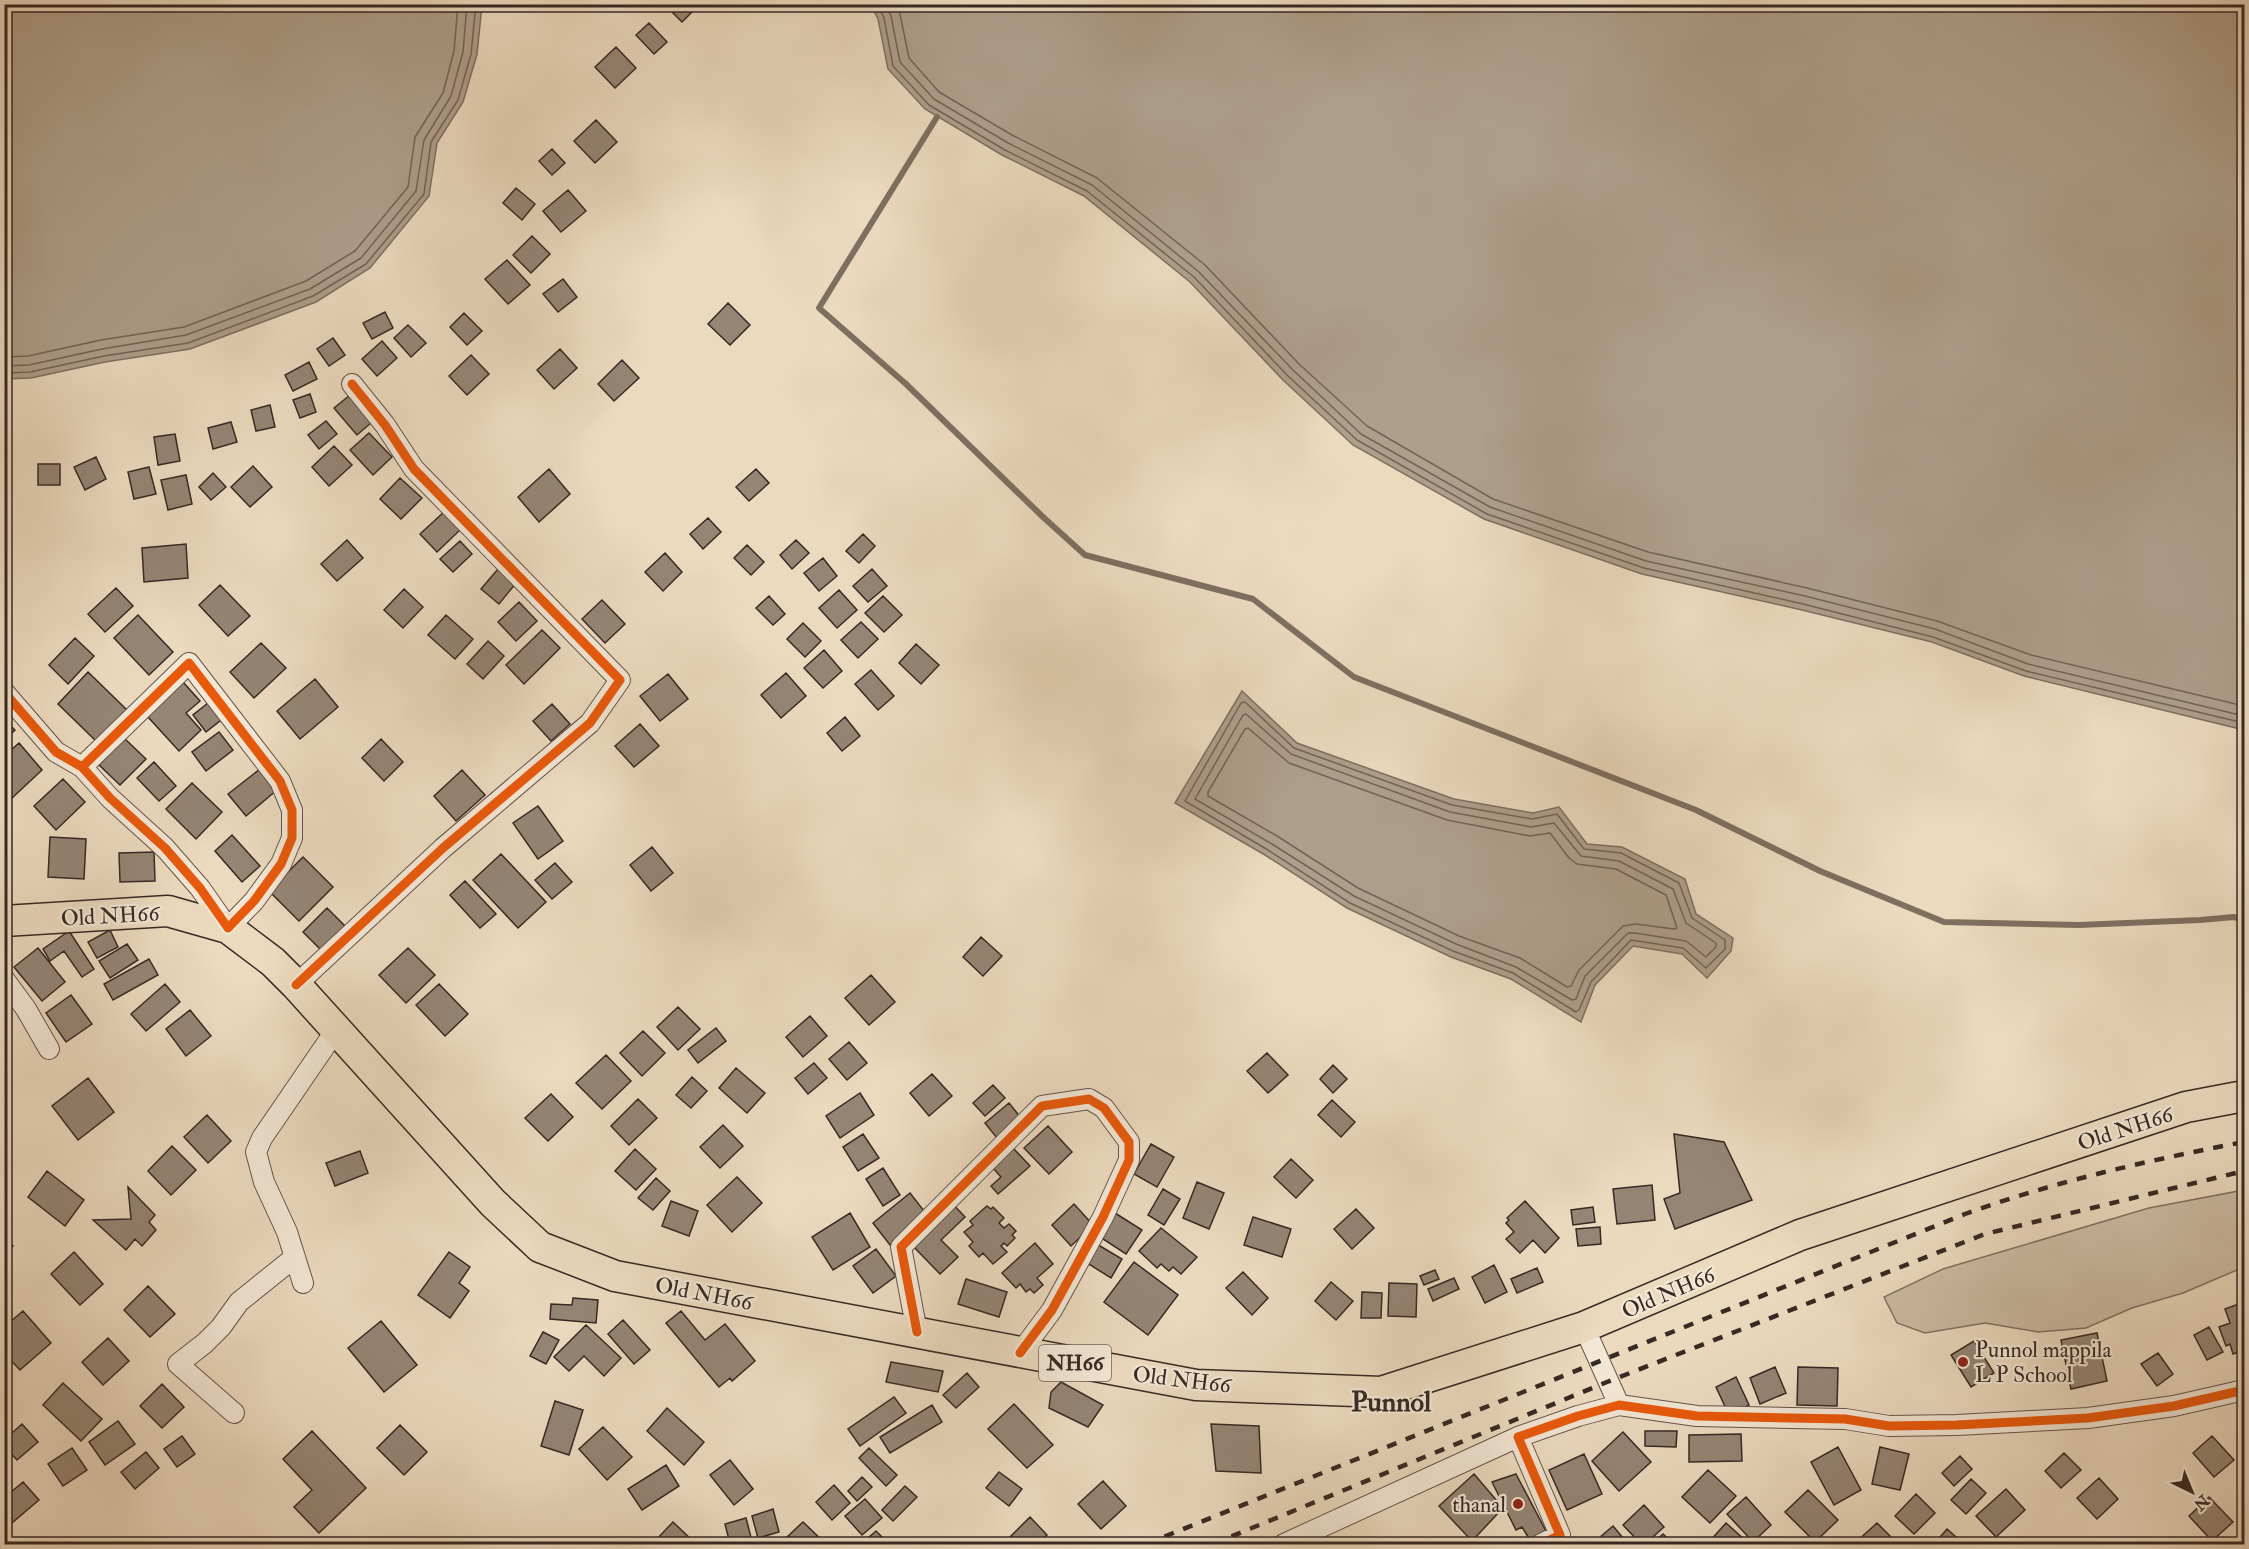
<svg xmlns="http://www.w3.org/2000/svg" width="2249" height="1549" viewBox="0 0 2249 1549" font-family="'IM FELL Double Pica',serif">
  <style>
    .green { fill: #cdbca5; stroke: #827264; stroke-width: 1.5 }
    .water { fill: #ae9e8a; stroke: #7e6f61; stroke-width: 1.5 }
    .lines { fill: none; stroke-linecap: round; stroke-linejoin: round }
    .shore { stroke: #726457; stroke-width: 1.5 }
    .stream { stroke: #7e6f61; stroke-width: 6 }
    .building { fill: #958575; stroke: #372924; stroke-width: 1.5 }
    .minor-casing { stroke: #64554b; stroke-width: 22 }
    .primary-casing { stroke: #372924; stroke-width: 33 }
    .minor { stroke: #f3e7d5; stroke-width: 20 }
    .primary { stroke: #ecdabf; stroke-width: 30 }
    .rail { stroke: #372924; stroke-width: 4.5; stroke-dasharray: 10 10; stroke-linecap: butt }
    .cycleway-casing { stroke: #f3e7d5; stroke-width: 13 }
    .cycleway { stroke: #e8590c; stroke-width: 9 }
    .poi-dot { fill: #8f2418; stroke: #f3e7d5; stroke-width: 2 }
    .labels { text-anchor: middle; stroke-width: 4.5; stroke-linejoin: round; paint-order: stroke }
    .shield { fill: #f3e7d5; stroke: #6f6259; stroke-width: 1.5 }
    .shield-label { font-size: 21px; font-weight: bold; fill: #372924 }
    .street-label { font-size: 22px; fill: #372924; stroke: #f3e7d5 }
    .poi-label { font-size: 22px; fill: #372924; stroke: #f3e7d5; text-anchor: start }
    .district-label { font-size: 28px; font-weight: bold; fill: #372924; stroke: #f3e7d5 }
  </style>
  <rect width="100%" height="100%" fill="#ecdabf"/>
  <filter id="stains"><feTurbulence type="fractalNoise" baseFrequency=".00333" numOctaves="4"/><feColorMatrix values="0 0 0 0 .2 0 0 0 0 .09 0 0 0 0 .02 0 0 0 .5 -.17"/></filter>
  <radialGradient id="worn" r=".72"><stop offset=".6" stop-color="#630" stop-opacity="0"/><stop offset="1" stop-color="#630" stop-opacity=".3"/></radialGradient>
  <path class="green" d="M2244,1190V1267L2183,1293L2132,1308L2086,1328L2038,1332L1985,1323L1925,1333L1897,1323L1884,1297L1943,1269L2149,1208Z"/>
  <path class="water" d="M4,5L5,4L482,5L477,54L463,102L437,143L429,196L370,268L316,302L190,349L105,362L31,378L5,379Z
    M871,5H2244V730L2024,676L1932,642L1802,610L1642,574L1484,519L1353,445L1283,380L1190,282L1084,196L1002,155L925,109L888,69L878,19Z
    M1242,691L1297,743L1454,799L1533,813L1559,807L1587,844L1622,847L1685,879L1696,914L1733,938L1731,951L1707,978L1682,954L1633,946L1595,985L1581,1022L1511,979L1451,957L1347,908L1265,855L1175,803Z"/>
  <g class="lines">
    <path class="shore" d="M877,4L884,18L893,66L929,105L1005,150L1087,191L1194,277L1287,375L1357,440L1487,514L1644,568L1803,604L1933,637L2026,671L2244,723
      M886,4L891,16L900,62L934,99L1008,143L1092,185L1199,272L1293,370L1361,434L1490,507L1646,561L1805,596L1935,629L2028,664L2244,716
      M896,4L900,14L909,58L939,92L1012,135L1097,178L1205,265L1299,364L1367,426L1493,499L1648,552L1807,588L1937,621L2031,655L2244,706
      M4,357L28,356L101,340L184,327L306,281L355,251L408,187L415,137L443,93L454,51L458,4
      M4,366L29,365L102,349L186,335L310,289L361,258L416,191L424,140L451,96L463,52L467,4
      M4,373L30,372L104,356L188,343L313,296L366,264L424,194L431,142L458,100L471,54L476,4
      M1245,702L1294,748L1452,805L1532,819L1557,814L1584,849L1621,853L1679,883L1692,918L1725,940V949L1706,968L1683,948L1631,940L1591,982L1579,1010L1576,1012L1513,973L1453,951L1350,903L1268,850L1185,801L1241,703Z
      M1246,714L1291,754L1450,812L1531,827L1554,823L1581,856L1619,861L1673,889L1686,923L1716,943V947L1706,957L1686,941L1635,933H1628L1585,976L1576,999L1572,1000L1516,967L1456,944L1354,896L1272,844L1195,799L1243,715Z
      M1248,728L1289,763L1447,820L1530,836L1550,833L1569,858L1577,864L1616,869L1666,895L1677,928L1674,929L1636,924L1623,926L1579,970L1571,986L1567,987L1520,958L1459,936L1358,888L1277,836L1208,796V792L1245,729Z"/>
    <path class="stream" d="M937,117L819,308L906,384L1043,517L1085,555L1253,599L1354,677L1696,810L1820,871L1944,922L2079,925L2200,920L2234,917L2244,921"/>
  </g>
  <path class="building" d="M676,4H685L692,12L682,22L670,10Z
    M649,23L667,42L654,54L636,35Z
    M616,47L636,68L615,88L595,67Z
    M596,120L617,142L595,163L574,141Z
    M552,149L565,163L552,175L539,161Z
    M516,188L535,204L522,220L503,203Z
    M568,190L586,211L561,232L543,211Z
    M532,236L550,254L531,273L513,255Z
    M507,260L530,285L508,304L485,279Z
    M563,279L577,297L558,312L543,294Z
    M728,303L750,325L730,345L708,324Z
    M385,312L393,328L372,339L363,323Z
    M464,313L482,331L467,345L450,327Z
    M408,325L426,343L411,357L394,338Z
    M333,338L345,355L329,366L317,349Z
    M382,341L397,358L377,376L362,359Z
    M560,349L577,368L554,389L537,370Z
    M471,355L489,374L467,395L449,376Z
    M622,360L639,378L614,401L598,384Z
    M309,362L317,379L293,391L285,375Z
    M310,394L316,412L300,418L293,400Z
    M350,395L372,422L357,435L334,408Z
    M270,405L275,427L256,431L251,410Z
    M326,421L337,434L319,449L308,435Z
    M231,422L237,442L213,449L208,428Z
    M369,433L392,457L373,475L350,450Z
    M175,434L180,461L158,465L154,437Z
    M334,446L352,465L329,486L312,467Z
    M96,457L106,479L85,490L74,467Z
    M38,464H60V485H38Z
    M253,466L272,487L250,507L231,487Z
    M149,467L156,494L134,499L128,472Z
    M549,469L570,494L539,522L518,497Z
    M756,469L769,483L749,501L736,487Z
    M213,473L226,487L211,500L199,487Z
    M186,475L192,504L168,510L161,480Z
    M400,478L422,498L401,519L380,499Z
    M445,511L461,529L437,552L420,534Z
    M708,518L721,532L703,549L690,534Z
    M863,534L875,546L859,563L846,551Z
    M347,540L363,558L337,581L321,564Z
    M796,540L809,553L792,569L780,555Z
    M460,541L472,554L453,572L440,559Z
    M186,544L188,578L144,582L142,548Z
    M747,545L764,562L751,575L734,558Z
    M665,553L682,572L663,591L645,572Z
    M823,558L837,576L819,591L804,573Z
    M498,569L516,583L499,604L481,589Z
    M872,569L887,586L868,602L853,586Z
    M220,585L250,616L228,636L199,605Z
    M116,588L133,606L105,632L88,614Z
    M404,589L423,607L403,628L384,610Z
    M839,590L857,610L837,628L819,608Z
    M769,596L785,614L773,625L756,608Z
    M883,596L902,615L884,632L865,613Z
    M602,600L625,624L605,643L582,619Z
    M519,602L537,621L516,641L498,622Z
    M138,615L173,652L149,675L114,638Z
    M446,615L473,639L455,659L428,635Z
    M861,622L878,639L858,658L841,640Z
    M803,623L821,641L805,657L787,639Z
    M542,630L560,648L524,684L506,665Z
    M75,638L94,656L68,684L49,665Z
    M488,641L504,656L483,679L467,664Z
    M261,643L286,668L254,698L230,672Z
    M916,644L939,665L921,684L899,663Z
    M824,650L842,671L823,688L804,668Z
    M871,670L894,696L878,710L855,684Z
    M88,672L127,710L96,741L58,704Z
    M786,673L806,696L781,718L761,695Z
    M668,674L688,699L660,721L640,696Z
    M315,679L338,707L300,739L277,711Z
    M183,682L200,701L186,713L201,730L179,751L147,716Z
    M208,703L221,720L206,732L193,715Z
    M552,704L570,724L551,741L533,721Z
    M845,717L860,736L842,751L827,733Z
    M4,720L15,730L4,741Z
    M640,724L659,746L634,767L615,746Z
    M219,732L233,750L206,771L192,752Z
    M124,738L146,759L120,785L99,765Z
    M381,739L403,762L384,781L362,758Z
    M19,743L42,770L11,799L4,792V756Z
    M154,762L176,786L159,801L137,778Z
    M260,769L277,790L246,816L228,794Z
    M462,770L485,795L456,821L434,796Z
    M63,779L85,802L56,830L34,806Z
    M192,783L222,812L196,839L166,809Z
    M538,806L563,841L538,859L513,823Z
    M232,835L260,866L242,882L215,851Z
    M50,837L86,839L84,879L48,877Z
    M652,847L673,873L651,891L630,865Z
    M154,852L155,881L120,882L119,853Z
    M501,854L546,902L518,928L473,880Z
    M303,857L333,887L299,921L269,891Z
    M555,863L572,882L552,899L535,880Z
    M465,881L496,914L480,928L450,895Z
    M327,908L345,926L321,950L303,932Z
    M110,930L118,947L97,958L88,942Z
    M69,931L94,969L82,977L64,951L50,961L43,949Z
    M981,937L1002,956L983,976L963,957Z
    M127,944L138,960L110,978L99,961Z
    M38,948L65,982L42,1001L14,967Z
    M408,948L435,975L406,1003L379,975Z
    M149,959L158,975L113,1000L104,984Z
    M871,975L895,1002L869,1025L845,998Z
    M165,984L180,1002L146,1031L131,1014Z
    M439,984L468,1014L445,1036L416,1005Z
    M71,995L92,1024L66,1042L46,1013Z
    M678,1007L700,1029L678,1050L657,1027Z
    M190,1010L211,1036L186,1056L166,1029Z
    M810,1016L827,1036L803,1057L786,1037Z
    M716,1028L726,1041L698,1063L688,1050Z
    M643,1031L665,1053L642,1076L620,1053Z
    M849,1042L867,1063L847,1080L829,1059Z
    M1267,1053L1288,1075L1268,1093L1247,1071Z
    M606,1055L631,1081L602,1109L576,1083Z
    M814,1063L827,1078L808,1094L795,1078Z
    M1333,1065L1347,1079L1333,1093L1320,1079Z
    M736,1068L765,1093L747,1113L719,1088Z
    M932,1074L952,1096L929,1116L910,1093Z
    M692,1077L707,1091L691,1108L676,1095Z
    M88,1078L114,1112L78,1140L52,1106Z
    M993,1085L1005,1098L985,1116L973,1103Z
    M860,1093L874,1115L840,1138L826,1116Z
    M551,1094L573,1117L548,1141L525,1118Z
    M638,1099L657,1118L629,1145L611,1126Z
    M1332,1100L1355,1122L1341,1137L1318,1115Z
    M1009,1103L1021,1118L997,1138L985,1123Z
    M207,1115L231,1141L208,1163L184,1137Z
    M723,1125L743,1146L720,1168L700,1147Z
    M1048,1126L1072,1152L1049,1174L1024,1148Z
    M863,1134L879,1158L858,1171L843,1147Z
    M1674,1134L1724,1142L1752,1200L1675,1229L1664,1199L1680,1193Z
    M1151,1144L1174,1157L1157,1187L1134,1174Z
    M172,1146L196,1170L171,1195L148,1171Z
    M1013,1148L1030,1166L998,1194L991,1186L1001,1177L992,1167Z
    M635,1149L656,1169L636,1190L615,1171Z
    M360,1151L368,1173L335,1186L326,1163Z
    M1291,1159L1313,1180L1296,1198L1274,1177Z
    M883,1168L900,1195L883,1206L866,1179Z
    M47,1171L84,1200L65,1226L28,1197Z
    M737,1177L762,1203L732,1232L707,1205Z
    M656,1178L670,1191L653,1210L638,1198Z
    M1197,1182L1224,1193L1209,1229L1183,1218Z
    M1652,1185L1655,1220L1617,1224L1613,1189Z
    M128,1187L155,1215L149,1222L156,1230L142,1246L135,1239L126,1250L93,1220L131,1219Z
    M1163,1189L1180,1199L1164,1225L1148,1215Z
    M910,1193L928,1216L890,1245L873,1223Z
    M671,1201L698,1211L689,1236L662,1226Z
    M1525,1201L1559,1238L1545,1253L1533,1240L1520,1253L1506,1239L1514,1232L1506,1223L1509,1220L1507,1218Z
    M952,1203L965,1217L941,1240L958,1257L940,1274L910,1243Z
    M1074,1204L1093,1225L1071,1246L1052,1225Z
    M987,1206L991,1209L993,1207L1004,1218L999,1223L1004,1228L1009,1224L1016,1231L1012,1235L1015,1238L1007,1246L1004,1243L1001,1246L1007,1252L993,1264L983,1253L979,1257L969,1246L973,1242L964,1232L973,1225L970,1221Z
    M1593,1207L1595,1222L1573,1225L1571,1210Z
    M1356,1209L1374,1228L1352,1249L1334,1229Z
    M850,1213L870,1247L833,1270L812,1237Z
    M1115,1213L1142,1230L1126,1254L1100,1237Z
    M1253,1217L1291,1229L1282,1257L1244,1245Z
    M1600,1227L1601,1244L1578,1246L1576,1229Z
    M1161,1228L1197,1257L1181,1274L1173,1267L1169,1271L1161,1264L1157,1268L1139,1251Z
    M4,1237L13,1246L4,1254Z
    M1035,1243L1053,1264L1037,1278L1043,1285L1034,1293L1030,1289L1026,1292L1020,1284L1016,1288L1002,1273Z
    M1095,1243L1122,1259L1111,1278L1084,1261Z
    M876,1249L896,1276L873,1293L853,1266Z
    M74,1252L103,1284L80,1305L51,1274Z
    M449,1252L470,1267L459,1283L469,1291L450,1318L418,1295Z
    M1134,1262L1178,1295L1148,1335L1104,1302Z
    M1494,1265L1507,1292L1485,1303L1472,1277Z
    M1537,1268L1543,1282L1517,1293L1511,1279Z
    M1435,1270L1439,1279L1424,1285L1420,1276Z
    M1243,1272L1268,1298L1252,1315L1226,1288Z
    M1454,1278L1459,1289L1433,1301L1428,1289Z
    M966,1279L1007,1292L999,1317L958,1304Z
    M1331,1282L1353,1301L1336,1320L1315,1301Z
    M1389,1283L1417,1284L1416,1317L1388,1316Z
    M148,1286L175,1314L150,1337L124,1310Z
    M1362,1292L1382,1293L1381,1318H1361Z
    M573,1298L598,1300L596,1323L550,1319L551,1304L572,1305Z
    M2244,1302V1363H2243L2239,1352L2233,1354L2230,1344L2226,1346L2219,1327L2230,1323L2225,1309Z
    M23,1311L51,1343L20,1370L4,1353V1327Z
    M681,1311L705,1340L725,1324L755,1361L732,1381L730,1378L719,1387L666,1323Z
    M623,1320L650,1350L634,1364L608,1334Z
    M381,1321L417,1365L384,1392L348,1348Z
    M586,1325L621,1358L604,1376L584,1356L569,1371L554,1357Z
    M2209,1327L2223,1352L2207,1360L2194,1335Z
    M543,1332L559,1340L546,1364L530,1356Z
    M2097,1333L2107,1381L2071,1389L2061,1340Z
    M108,1338L129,1361L103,1385L82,1362Z
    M1974,1341L1994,1373L1971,1387L1951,1355Z
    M2158,1353L2173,1374L2157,1386L2141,1364Z
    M891,1362L943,1371L938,1392L886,1382Z
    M1775,1367L1786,1393L1760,1404L1750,1378Z
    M1798,1367L1838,1368L1837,1406L1797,1405Z
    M967,1373L979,1387L956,1408L943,1395Z
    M1736,1377L1749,1405L1729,1415L1716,1387Z
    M1061,1382L1103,1405L1088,1427L1049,1408L1051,1392Z
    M63,1383L102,1419L81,1441L43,1405Z
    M162,1384L184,1407L162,1428L140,1406Z
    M894,1397L906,1413L860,1446L848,1429Z
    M555,1401L583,1410L569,1455L541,1446Z
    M1014,1404L1053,1445L1027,1468L988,1429Z
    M932,1405L942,1422L890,1453L880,1437Z
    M667,1408L704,1442L684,1465L647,1431Z
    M118,1421L135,1444L105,1465L89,1442Z
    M22,1424L38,1442L17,1460L4,1446V1440Z
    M1211,1424L1259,1426L1261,1473L1216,1471Z
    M400,1425L427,1452L404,1475L377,1448Z
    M603,1427L632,1457L607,1480L579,1449Z
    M312,1431L366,1488L319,1533L294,1507L312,1490L283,1459Z
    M1645,1431H1677L1676,1447L1645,1446Z
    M1623,1432L1651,1462L1619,1491L1592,1461Z
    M1741,1434L1742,1461L1689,1462V1435Z
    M182,1436L195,1454L177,1467L164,1449Z
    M2212,1436L2234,1460L2214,1477L2193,1453Z
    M1838,1447L1861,1490L1834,1505L1811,1462Z
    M1880,1447L1909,1454L1900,1490L1872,1484Z
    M72,1448L87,1470L63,1486L48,1464Z
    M869,1448L897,1475L886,1486L859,1458Z
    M146,1452L159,1468L135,1489L121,1472Z
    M2064,1453L2081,1470L2061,1488L2045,1471Z
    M1584,1454L1602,1494L1567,1510L1549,1470Z
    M1960,1456L1972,1469L1954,1486L1942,1473Z
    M730,1460L753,1489L734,1505L710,1475Z
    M666,1465L679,1486L642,1510L628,1489Z
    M1708,1470L1736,1496L1710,1523L1682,1497Z
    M999,1472L1022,1489L1009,1506L986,1488Z
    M1474,1474L1503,1508L1472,1541L1439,1506Z
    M1516,1474L1547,1533L1530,1540L1522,1527L1516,1530L1492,1482Z
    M862,1477L872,1487L857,1501L848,1491Z
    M2099,1478L2118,1499L2097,1519L2077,1498Z
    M1971,1479L1986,1493L1966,1514L1951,1500Z
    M1103,1481L1126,1506L1101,1529L1078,1504Z
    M23,1482L39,1500L6,1528L4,1498Z
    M834,1485L850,1503L832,1520L816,1502Z
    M905,1486L917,1497L893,1521L882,1510Z
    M2006,1489L2025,1510L1996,1537L1976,1516Z
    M1808,1490L1838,1520L1815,1542L1785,1512Z
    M1916,1494L1935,1513L1914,1534L1895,1516Z
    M1746,1497L1771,1525L1753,1542L1727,1514Z
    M2209,1497L2233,1522L2212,1541L2189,1516Z
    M865,1499L882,1518L862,1535L845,1516Z
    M1644,1505L1664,1527L1645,1544H1641L1623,1525Z
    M773,1509L779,1532L758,1538L752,1516Z
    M1030,1517L1047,1535L1037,1544H1003Z
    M746,1518L752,1541L730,1544L725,1524Z
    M673,1522L696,1544H658L655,1541Z
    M803,1522L826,1544H792L786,1538Z
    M1726,1523L1746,1541L1742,1544H1714L1710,1541Z
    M1877,1523L1898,1544H1854Z
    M1613,1526L1628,1544H1592Z
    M1947,1529L1964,1544H1934Z
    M876,1531L889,1544H861Z
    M1663,1534L1674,1544H1652Z"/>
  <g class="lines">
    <g class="minor-casing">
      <path id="minor" d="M4,692L56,752L82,767L110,798L165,848L200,888L228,928L254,901L281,864L292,838V810L280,781L189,663L82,767
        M4,979L26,1009L49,1049
        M296,985L443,848L590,723L620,680L414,469L385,425L352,384
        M303,1283L287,1232L264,1182L256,1152L262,1138L336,1030
        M1584,1327L1619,1405
        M917,1332L901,1247L1042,1106L1089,1099L1104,1108L1129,1142V1160L1103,1217L1052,1310L1020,1353
        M234,1413L178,1364L205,1343L221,1327L239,1302L295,1257
        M1284,1544L1518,1437
        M1541,1544L1560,1535L1518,1437L1578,1416L1619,1405L1697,1416L1845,1419L1889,1426L1957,1425L2088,1418L2174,1406L2244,1390"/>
    </g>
    <g class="primary-casing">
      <path id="primary" d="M4,921L168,911L228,928L273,962L296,985L493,1203L540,1247L615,1276L1196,1385L1381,1392L1584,1327L1800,1235L2186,1107L2244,1096"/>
    </g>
    <use href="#minor" class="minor"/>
    <use href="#primary" class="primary"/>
    <path class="rail" d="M1146,1544L1965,1214C2056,1181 2150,1160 2244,1142
      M1213,1544L1607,1382L1985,1234L2244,1171"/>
    <g class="cycleway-casing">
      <path id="cycleway" d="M4,692L56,752L82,767L110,798L165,848L200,888L228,928L254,901L281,864L292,838V810L280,781L189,663L82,767
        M296,985L443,848L590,723L620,680L414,469L385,425L352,384
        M917,1332L901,1247L1042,1106L1089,1099L1104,1108L1129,1142V1160L1103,1217L1052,1310L1020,1353
        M1541,1544L1560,1535L1518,1437L1578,1416L1619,1405L1697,1416L1845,1419L1889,1426L1957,1425L2088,1418L2174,1406L2244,1390"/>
    </g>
    <use href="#cycleway" class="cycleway"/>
  </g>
  <g class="poi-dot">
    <circle cx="1963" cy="1362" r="6"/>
    <circle cx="1518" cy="1504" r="6"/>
  </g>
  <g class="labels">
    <rect class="shield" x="1039" y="1345" width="72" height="36" rx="4.5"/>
    <g class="shield-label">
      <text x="1075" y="1370">NH66</text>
    </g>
    <g class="street-label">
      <text transform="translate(110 915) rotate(-3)" y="8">Old NH66</text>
      <text transform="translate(2125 1128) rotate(-18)" y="8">Old NH66</text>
      <text transform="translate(1668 1292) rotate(-23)" y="8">Old NH66</text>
      <text transform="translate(704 1293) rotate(11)" y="8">Old NH66</text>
      <text transform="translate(1182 1379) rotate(7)" y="8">Old NH66</text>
    </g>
    <g class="poi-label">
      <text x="1975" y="1357">Punnol mappila<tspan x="1975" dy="25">L P School</tspan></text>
      <text x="1506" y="1512" text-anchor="end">thanal</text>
    </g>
    <g class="district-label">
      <text x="1391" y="1411">Punnol</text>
    </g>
  </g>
  <rect width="2249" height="1549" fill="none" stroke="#ecdabf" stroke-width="24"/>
  <rect x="6" y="6" width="2237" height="1537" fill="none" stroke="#372924" stroke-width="3"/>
  <rect x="12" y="12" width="2225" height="1525" fill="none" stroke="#372924" stroke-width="1.5"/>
  <g transform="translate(2192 1492) rotate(137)" stroke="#f3e7d5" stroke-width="4.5" paint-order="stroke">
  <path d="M0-4.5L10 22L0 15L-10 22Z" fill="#372924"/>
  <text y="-9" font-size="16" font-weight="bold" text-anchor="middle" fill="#372924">N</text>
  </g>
  <rect width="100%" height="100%" filter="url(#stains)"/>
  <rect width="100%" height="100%" fill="url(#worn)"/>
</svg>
